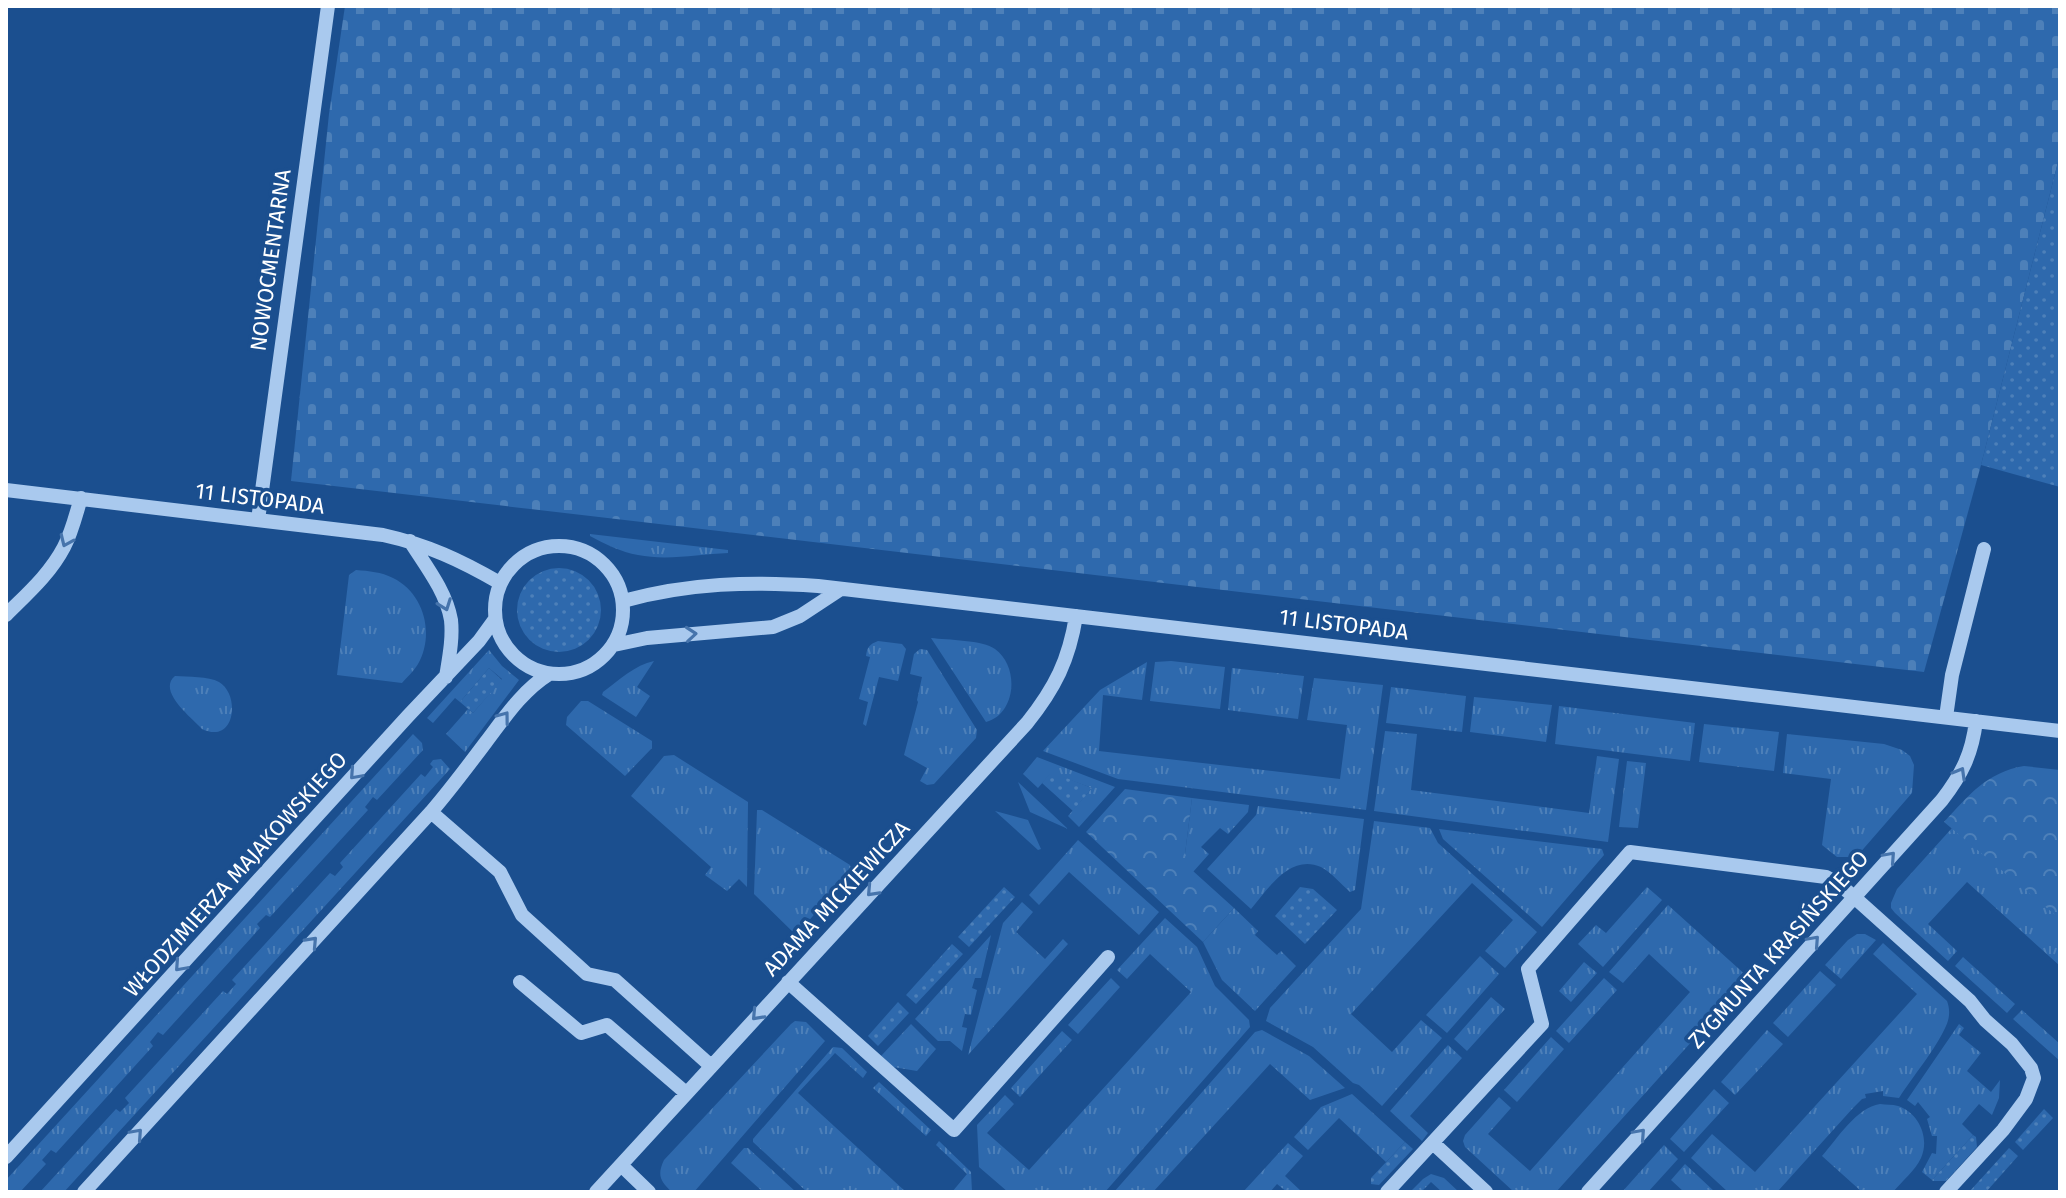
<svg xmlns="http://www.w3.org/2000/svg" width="2066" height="1198" viewBox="0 0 2066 1198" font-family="'Fira Sans',sans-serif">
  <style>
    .grass { fill: url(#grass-tufts) }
    .cemetery { fill: url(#cemetery-stones) }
    .park { fill: url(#park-crowns) }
    .garden { fill: url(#garden-dots) }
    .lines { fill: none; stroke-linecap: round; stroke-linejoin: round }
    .minor { stroke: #a9c9ee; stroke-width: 14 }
    .oneway { stroke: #4674ac }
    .labels { text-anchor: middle; stroke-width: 7; stroke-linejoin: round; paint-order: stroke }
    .street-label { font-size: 22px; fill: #fff; stroke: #1b4f8f }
  </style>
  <defs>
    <pattern id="grass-tufts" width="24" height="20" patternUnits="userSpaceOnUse" patternTransform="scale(2)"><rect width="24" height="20" fill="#2e69ad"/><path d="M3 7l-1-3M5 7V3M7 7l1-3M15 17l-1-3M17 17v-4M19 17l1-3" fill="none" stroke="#4d80b9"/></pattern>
    <pattern id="cemetery-stones" width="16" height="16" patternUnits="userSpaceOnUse" patternTransform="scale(2)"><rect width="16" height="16" fill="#2e69ad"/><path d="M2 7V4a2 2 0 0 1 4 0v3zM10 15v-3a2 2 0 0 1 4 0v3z" fill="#4d80b9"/></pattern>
    <pattern id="park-crowns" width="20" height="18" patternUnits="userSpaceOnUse" patternTransform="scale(2)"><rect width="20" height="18" fill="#2e69ad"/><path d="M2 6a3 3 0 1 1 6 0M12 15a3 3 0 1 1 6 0" fill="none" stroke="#4d80b9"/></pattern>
    <pattern id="garden-dots" width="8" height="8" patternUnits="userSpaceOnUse" patternTransform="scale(2)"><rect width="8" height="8" fill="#2e69ad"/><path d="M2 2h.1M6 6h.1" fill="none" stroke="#4d80b9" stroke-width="1.8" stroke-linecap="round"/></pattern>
  </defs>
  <rect width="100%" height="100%" fill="#1b4f8f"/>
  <path class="grass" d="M590,534L728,550V553C698,554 668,561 638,555C621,552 605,544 590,536Z
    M356,570C369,571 381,572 393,578C424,593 435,634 418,664C414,671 407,677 402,683L337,675L349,575Z
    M931,638C947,640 983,640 995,649C1020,667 1016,714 986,722Z
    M878,641L902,644L906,649L898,681L879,677L866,726L863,724L868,702L859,699L870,657L866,656C867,647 870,644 878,641Z
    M920,649L927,650L977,730L976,738L934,784L927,785L920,781L927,768L904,755L918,702L917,700L922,677L910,674L914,654Z
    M489,650L502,666L519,680L465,752L446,734L468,709L473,713L502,679L489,668L460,702L455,698L433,723L427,718Z
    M654,661L637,687L650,696L636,717L602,695L603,692C619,680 635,665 654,661Z
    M1171,661L1225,667L1220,709L1150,701L1155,662Z
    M1147,662L1142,700L1103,695L1099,751L1340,779L1347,725L1307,720L1314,678L1383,685L1366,810L1118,779L1043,751L1100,690Z
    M1232,668L1304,676L1298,719L1228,710Z
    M175,676C188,677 208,676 219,682C241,695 235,745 202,729C191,717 157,691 175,676Z
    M1391,687L1466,696L1462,732L1386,723Z
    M1474,697L1552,705L1546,742L1470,732Z
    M581,701H588L652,741V748L625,776L566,725L567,717Z
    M1559,706L1695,723L1690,761L1555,744Z
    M1704,724L1779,732L1774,771L1699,762Z
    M1385,731L1417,734L1411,790L1589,813L1597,756L1619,759L1608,842L1374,811Z
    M413,734L422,743L423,750L377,800L373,797L365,807L368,810L270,917L266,915L257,924L260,928L163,1035L158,1032L150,1042L153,1046L56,1153L51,1150L42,1160L46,1164L20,1192H6V1180Z
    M1787,734L1884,744L1902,750L1910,756L1914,765L1912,793L1858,855L1851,857H1837L1822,845L1831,779L1783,773Z
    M674,755L748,802L747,887L739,879L727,891L705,875L711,867L631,796L664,756Z
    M1037,757L1115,787L1079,827L1068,816L1092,788L1051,773L1038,788L1023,774Z
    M441,759L450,769L64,1192H40L116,1109L120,1112L129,1103L125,1098L223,991L227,994L236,984L232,980L330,873L335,876L343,867L340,863L421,774L425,777L433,767L430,764L433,760Z
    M1627,761L1646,763L1638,828L1619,827Z
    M1018,782L1068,829L1030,812Z
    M1192,798L1249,805L1248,812L1228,834L1220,828L1201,847L1209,854L1193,872L1185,854Z
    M1258,806L1364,819L1355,890L1350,892C1341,884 1331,872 1321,867C1290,853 1267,890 1251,909L1207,869L1256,815Z
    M757,810H762L850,865L852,872L796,935L754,894Z
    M995,811L1028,820L1041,849L1038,850Z
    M1374,821L1430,828L1438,843L1537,932L1505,968L1485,951L1513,920L1472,883L1351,1014L1392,1052L1421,1020L1442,1038L1382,1106L1359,1085L1353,1083L1313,1047L1266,1021L1270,1008L1361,909Z
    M1952,828L2060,918V966L1967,882L1928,924L1957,951L1948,961L1895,913L1891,908V903L1897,889Z
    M1439,829L1602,849L1604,855L1542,927L1443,839Z
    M1078,840L1159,912L1139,935L1069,872L1039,905L1029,895Z
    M1647,887L1662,900L1603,967L1578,944L1596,925L1606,933Z
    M1022,902L1033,912L1016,932L1045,959L1063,939L1068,944L968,1055L1003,923Z
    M1668,905L1749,978L1556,1192H1514L1465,1147L1463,1141L1465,1135L1499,1097L1511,1108L1488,1134L1530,1171L1690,992L1649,954L1623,983L1609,972Z
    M1234,908L1258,931L1255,935L1277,955L1281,951L1296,966L1255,1011L1222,980L1203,942Z
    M1165,918L1197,947L1215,986L1249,1020L1250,1027L1105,1192H1008L979,1167L977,1125L1005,1095L1014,1104L987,1133L1029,1170L1191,992L1150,954L1127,979L1117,970Z
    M1857,934H1865L1876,940L1841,979L1825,965L1848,940Z
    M991,935L981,978H975L972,988L977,990L971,1015L965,1014L962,1027L967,1028L962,1051L950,1041H938L915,1019Z
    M1883,943L1947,1001C1950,1009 1950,1017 1946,1026C1936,1049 1913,1076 1899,1098L1883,1096V1091L1865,1094L1866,1098L1862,1099L1853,1108L1777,1192H1728L1691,1158L1712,1134L1755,1172L1917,994L1873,954Z
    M1480,956L1499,974L1447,1033L1426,1015Z
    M1963,957L2015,1004L2007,1013L1955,966Z
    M1584,962L1597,973L1571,1002L1559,991Z
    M1820,971L1836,985L1788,1037L1773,1023Z
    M1111,978L1120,987L1078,1034L1068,1025Z
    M1604,978L1617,990L1569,1043L1556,1031Z
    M1491,997L1505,1009L1467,1051L1454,1039Z
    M2022,1010L2060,1044V1061L2013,1019Z
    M795,1021L806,1022L825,1041L694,1192H672C660,1181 657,1175 664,1160L791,1024Z
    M911,1024L936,1049L917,1071L893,1067L881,1056Z
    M1959,1024L1964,1028L1959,1035L1981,1053L1967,1071L1991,1092L2000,1080L1999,1098L1992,1115L1979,1104L1962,1124L1973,1135L1932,1180L1922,1172L1932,1153L1936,1154L1937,1136H1932L1927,1119L1930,1117L1918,1102L1915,1106L1907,1100Z
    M1262,1030L1309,1056L1345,1088L1310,1100L1270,1064L1153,1192H1114L1255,1032Z
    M1767,1030L1783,1044L1735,1095L1721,1082Z
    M1062,1031L1072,1040L1020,1097L1011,1088Z
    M1551,1037L1564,1049L1517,1102L1504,1090Z
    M1448,1045L1462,1058L1410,1116L1428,1133L1422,1141L1390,1111Z
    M833,1047L842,1048L867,1072L863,1078L835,1053L798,1093L906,1192H807L753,1142V1139Z
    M879,1082L931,1130L926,1136L873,1088Z
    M1714,1089L1729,1103L1684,1152L1670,1139Z
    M1352,1094L1405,1142L1386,1162L1339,1118L1308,1150L1294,1137L1321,1107Z
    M1880,1104C1886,1105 1892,1104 1898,1106C1919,1113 1930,1138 1921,1158C1915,1171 1902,1181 1893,1192H1862L1822,1156C1837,1139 1857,1107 1880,1104Z
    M939,1141L971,1172L972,1192H952L967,1174L936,1145Z
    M1288,1143L1303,1156L1285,1176L1302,1192H1287L1277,1184L1270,1192H1243Z
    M1664,1145L1678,1159L1648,1192H1622Z
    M744,1148H748L796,1192H763L731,1163Z
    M1685,1164L1715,1192H1684L1671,1180Z
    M1431,1174L1444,1178L1459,1192H1442L1431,1182L1421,1192H1410L1423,1179Z"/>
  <path class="cemetery" d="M345,6H2060V154L1981,465L1924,672L291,481L329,114Z"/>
  <path class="park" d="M2024,766L2060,770V919L1944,822C1968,796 1987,772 2024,766Z
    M1125,789L1192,798L1185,854L1194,862L1193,871L1234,908L1203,942L1086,832Z"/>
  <path class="garden" d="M2060,154V487L1981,465Z
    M517 610a42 42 0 1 1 84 0a42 42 0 1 1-84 0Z
    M489,668L502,680L473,713L460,702Z
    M1051,772L1092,788L1073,811L1042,783Z
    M1004,887L1015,897L969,947L958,937Z
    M1300,887L1313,889L1337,910L1305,944L1275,916Z
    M952,944L963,954L916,1004L906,995Z
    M898,1002L909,1013L878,1046L868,1036Z
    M2044,1109L2053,1118L2023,1150L2015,1142Z
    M1973,1135L1976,1137L1977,1147L1946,1181H1933L1932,1180Z
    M1405,1142L1413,1149L1379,1185L1371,1184V1178Z
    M2009,1148L2018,1156L1986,1192H1969Z"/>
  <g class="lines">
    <path class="minor" d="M6,490L383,535C428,545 460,560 500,583
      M258,520L328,6
      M410,541C425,565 446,591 451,620C453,639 449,658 446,677
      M495 610a64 64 0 1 1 128 0a64 64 0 1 1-128 0Z
      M623,601C688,583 752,581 818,586L2060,731
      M6,615C27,594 50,574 64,547C72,532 76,514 81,498
      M614,645L647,638L773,627L800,616L841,589
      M1946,717L1952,675L1984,549
      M431,812L500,872L522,915L587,974L615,980L711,1066
      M520,982L581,1033L607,1025L686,1093
      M788,982L954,1130L1108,957
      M1433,1143L1486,1192
      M6,1157L408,716L479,641L495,619
      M621,1165L649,1192
      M84,1192L431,812C450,790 468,766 486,742C505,717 522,691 549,674
      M596,1192L1027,723C1055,688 1069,660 1076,616
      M1387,1192L1542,1024L1528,969L1630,852L1826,877L1839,884L1854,897L1970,1001L1985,1020L2012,1044L2031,1068L2034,1078L2026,1099L2003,1130L1946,1192
      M1588,1192L1942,800C1962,774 1972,754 1976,721"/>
  </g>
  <defs><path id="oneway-chevron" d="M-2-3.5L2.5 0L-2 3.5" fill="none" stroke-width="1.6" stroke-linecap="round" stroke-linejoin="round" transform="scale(2)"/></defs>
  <g class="oneway">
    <use href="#oneway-chevron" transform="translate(66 541) rotate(114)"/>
    <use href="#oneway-chevron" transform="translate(445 605) rotate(70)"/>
    <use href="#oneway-chevron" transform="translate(691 634) rotate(-5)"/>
    <use href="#oneway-chevron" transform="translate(504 717) rotate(-53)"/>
    <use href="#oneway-chevron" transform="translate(1960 773) rotate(-60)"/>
    <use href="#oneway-chevron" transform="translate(355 774) rotate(132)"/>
    <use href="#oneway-chevron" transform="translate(1890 857) rotate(-48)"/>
    <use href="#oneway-chevron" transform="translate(872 891) rotate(133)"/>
    <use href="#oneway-chevron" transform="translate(1814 941) rotate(-48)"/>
    <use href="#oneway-chevron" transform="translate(312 942) rotate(-47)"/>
    <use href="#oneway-chevron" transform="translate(180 966) rotate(132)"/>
    <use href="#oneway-chevron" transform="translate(757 1015) rotate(133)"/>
    <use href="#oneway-chevron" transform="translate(137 1134) rotate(-48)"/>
    <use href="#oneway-chevron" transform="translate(1640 1134) rotate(-48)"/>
  </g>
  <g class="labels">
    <g class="street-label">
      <text transform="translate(270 260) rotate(-82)" y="8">NOWOCMENTARNA</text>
      <text transform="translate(260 498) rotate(7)" y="8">11 LISTOPADA</text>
      <text transform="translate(1344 624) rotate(7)" y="8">11 LISTOPADA</text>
      <text transform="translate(235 874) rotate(-48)" y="8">WŁODZIMIERZA MAJAKOWSKIEGO</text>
      <text transform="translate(836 898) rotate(-47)" y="8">ADAMA MICKIEWICZA</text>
      <text transform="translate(1778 949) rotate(-48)" y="8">ZYGMUNTA KRASIŃSKIEGO</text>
    </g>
  </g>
  <rect width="2066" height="1198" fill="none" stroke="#ffffff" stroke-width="16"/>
</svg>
